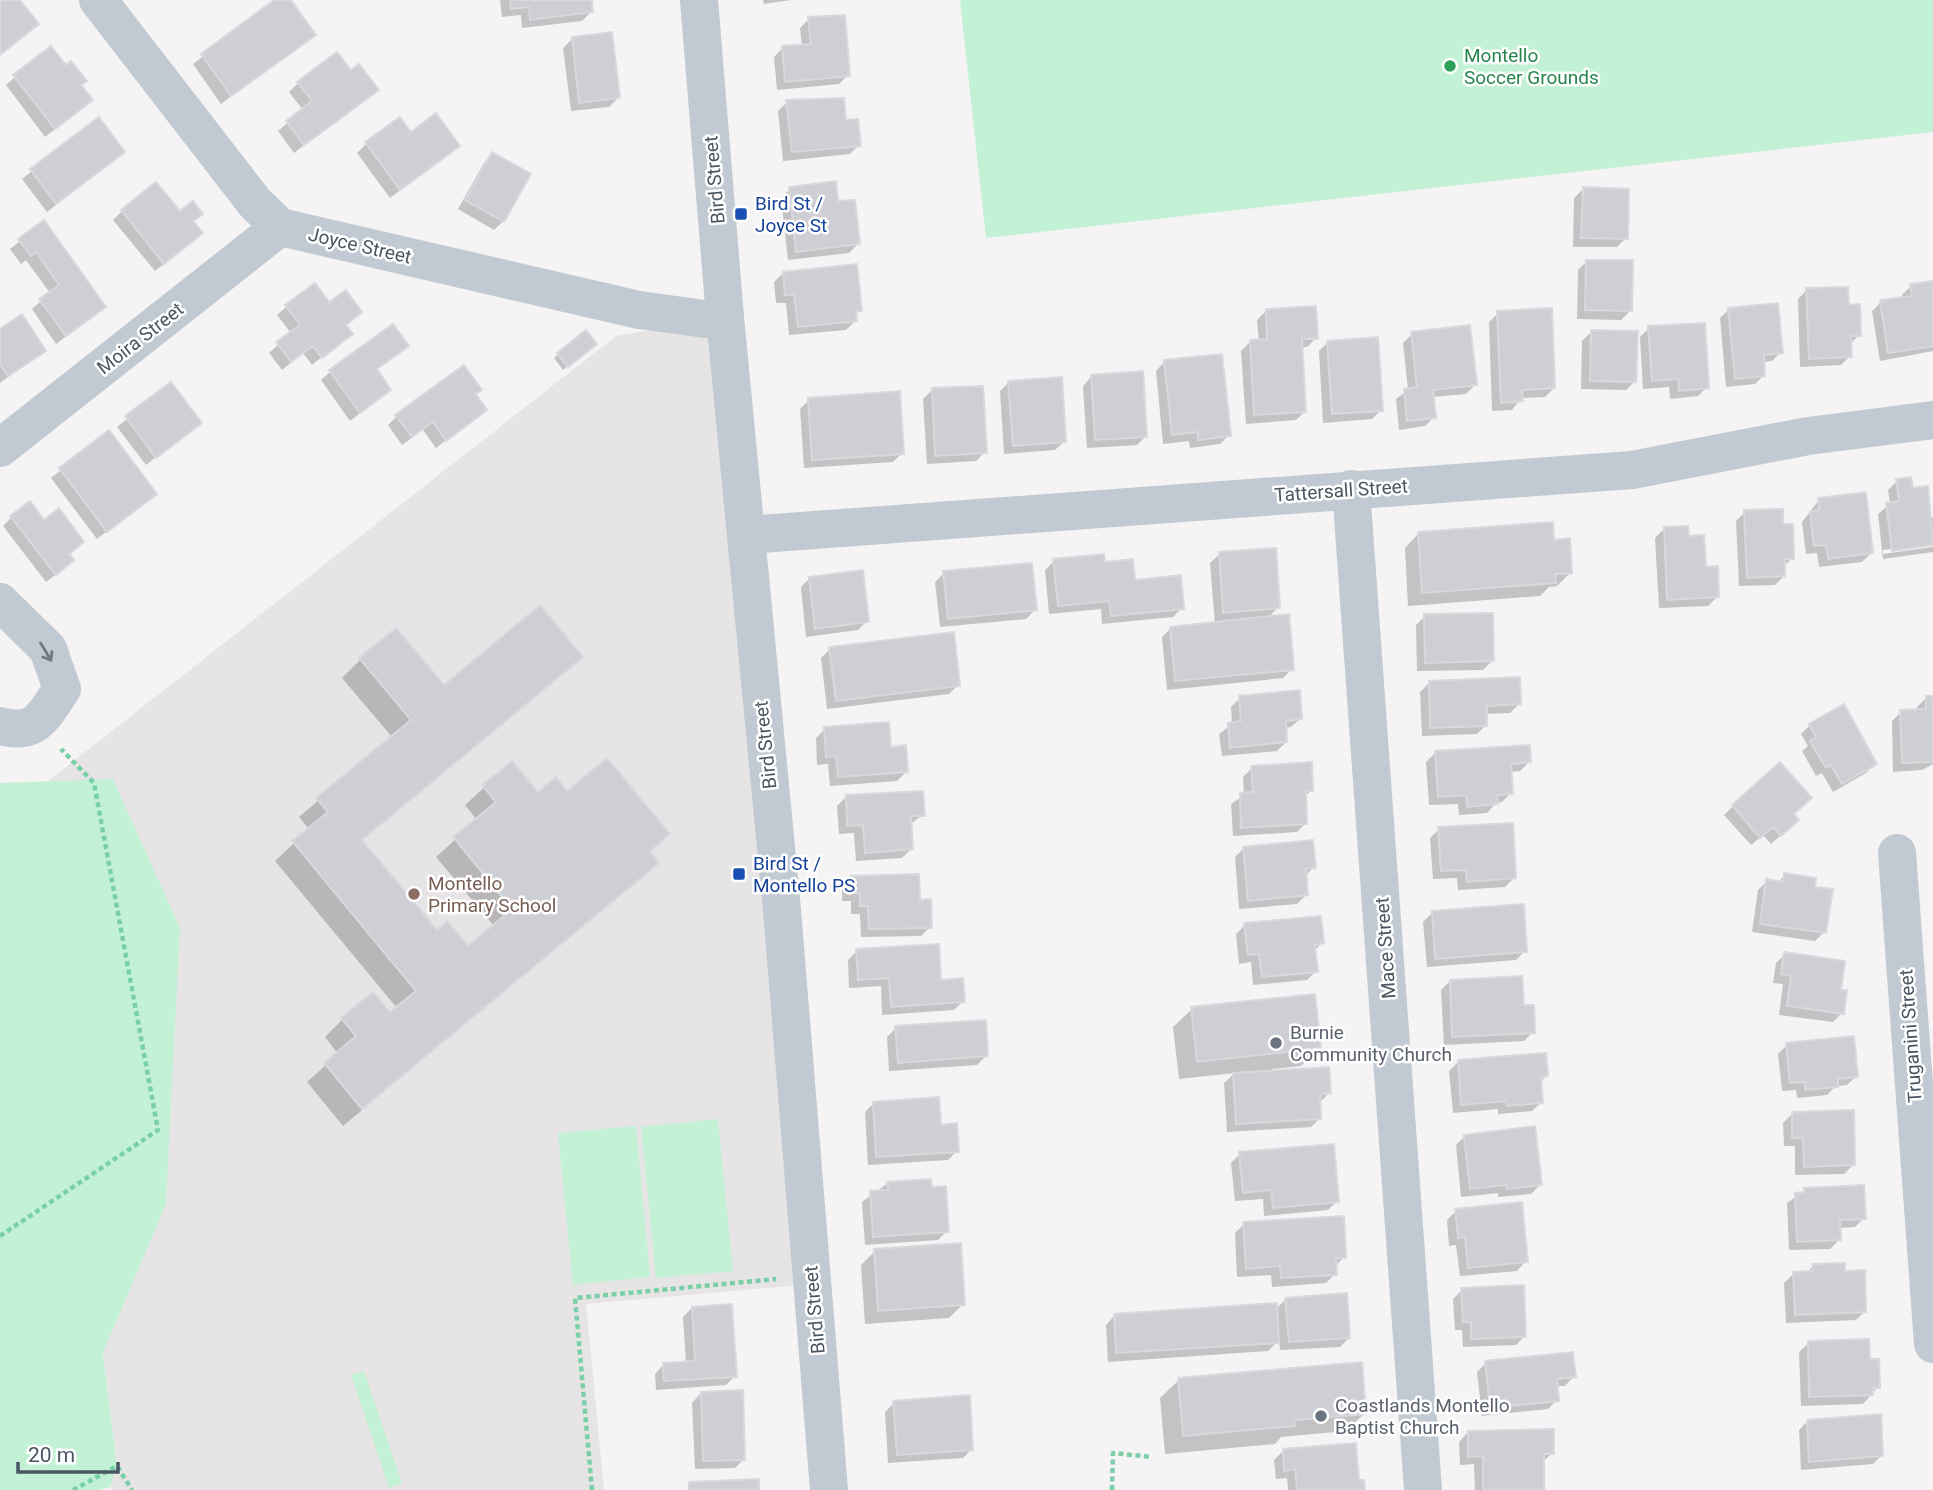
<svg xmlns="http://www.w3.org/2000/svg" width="1933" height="1490" viewBox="0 0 1933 1490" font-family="Roboto,sans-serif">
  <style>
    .education { fill: #e6e4e5 }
    .green { fill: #c3f1d5 }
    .shadow { fill: #0003 }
    .building { fill: #cdcfd5; stroke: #d7d9de; stroke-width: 2 }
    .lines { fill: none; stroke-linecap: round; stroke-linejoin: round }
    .path { stroke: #7ad0a6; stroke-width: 4.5; stroke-dasharray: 5 3.5; stroke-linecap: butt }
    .minor { stroke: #c1cad2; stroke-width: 38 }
    .oneway { stroke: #6e7983 }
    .leisure-dot { fill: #2e9e5b; stroke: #fff; stroke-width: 2.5 }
    .transit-dot { fill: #1a4fb4; stroke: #fff; stroke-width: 2.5 }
    .education-dot { fill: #8d6e63; stroke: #fff; stroke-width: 2.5 }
    .worship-dot { fill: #6b7280; stroke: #fff; stroke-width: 2.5 }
    .labels { text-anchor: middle; stroke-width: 5; stroke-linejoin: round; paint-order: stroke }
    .leisure-label { font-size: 19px; fill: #27864d; stroke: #fff; text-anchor: start }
    .street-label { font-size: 19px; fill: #4a5661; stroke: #fff }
    .transit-label { font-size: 19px; fill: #164399; stroke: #fff; text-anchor: start }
    .education-label { font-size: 19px; fill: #785e54; stroke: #fff; text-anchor: start }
    .worship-label { font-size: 19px; fill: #5b616d; stroke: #fff; text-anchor: start }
  </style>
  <rect width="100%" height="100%" fill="#f5f3f3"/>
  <path class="education" d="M725,317L812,1284L586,1304L604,1490H112L110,1487L117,1466L34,792L616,336Z"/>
  <path class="green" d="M960,0H1933V132L986,238Z
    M113,779L180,928L166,1204L103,1353L117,1466L110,1487L98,1490H0V783Z
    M718,1119L733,1271L656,1278L641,1127Z
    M636,1126L650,1277L573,1285L558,1133Z
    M364,1371L402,1483L389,1488L351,1375Z"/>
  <path class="shadow" d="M277,0H289L313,35L221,104L193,64Z
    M500,0H590L592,11L582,21L522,28L521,15L502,17Z
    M763,0H791L764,4Z
    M809,19L848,75L839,84L777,90L774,57L783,48L802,46L800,28Z
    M572,39L618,98L609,107L571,111L563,48Z
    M65,67L79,86L81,109L45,137L6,85L15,77Z
    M350,72L376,90L294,153L278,131L303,110L289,92L298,83Z
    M787,102L844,122L859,145L850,154L783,161L778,111Z
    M98,119L123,152L47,212L22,179Z
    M410,134L458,146L390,198L357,153L366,144Z
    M493,154L503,221L494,230L458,209L484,163Z
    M790,189L837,203L858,244L849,253L788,260L781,198Z
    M1583,189L1626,238L1617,247H1573L1574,198Z
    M122,211L179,213L192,222V242L155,271L113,220Z
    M44,222L104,307L56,344L32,309L50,293L26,260L21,264L10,249Z
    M1587,261L1630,311L1621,320L1577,319L1578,270Z
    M783,273L860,310L855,315V321L846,330L789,335L786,303H776L774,282Z
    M1911,286L1933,294V351L1880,361L1872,311L1881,302L1903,299L1902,295Z
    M1807,290L1847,307L1859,335L1849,345L1850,356L1841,365L1800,367L1798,299Z
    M286,307L344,326L350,334L312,365L303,353L282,370L269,353L291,333L277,315Z
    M1729,309L1781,352L1772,361L1763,362L1764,375L1755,384L1726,387L1720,318Z
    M1266,311L1316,338L1307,347H1301L1305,411L1296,420L1246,424L1241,351L1250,342L1259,341L1257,320Z
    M1498,313L1554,388L1545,397L1521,398L1512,410L1492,411L1489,322Z
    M1649,328L1707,387L1698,396L1670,399L1669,387L1643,389L1640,337Z
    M0,331L44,351L0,383Z
    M1591,332L1635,381L1626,390L1581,389L1582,341Z
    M1412,334L1475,385L1466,394L1432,397L1434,417L1425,426L1399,430L1396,399L1408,390L1403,343Z
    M1328,342L1381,410L1372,419L1323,423L1319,351Z
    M407,345L376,370L389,390L350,421L321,380L330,372Z
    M591,348L563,370L554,358L558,354Z
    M1165,361L1229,435L1220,444L1190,448L1189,441L1163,444L1156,371Z
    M1092,376L1146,436L1137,445L1087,448L1083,386Z
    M1009,382L1065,441L1055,450L1004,454L1000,391Z
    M170,384L200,423L146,465L117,427Z
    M932,390L985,452L976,461L927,464L923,399Z
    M474,395L485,410L436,448L423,430L402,445L388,425L397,416Z
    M809,400L902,453L893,462L804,468L800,409Z
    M108,433L154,494L97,539L51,478Z
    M1897,481L1911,490L1933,519V544L1883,550V554L1933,547V552L1883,559L1878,514L1890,504L1888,490Z
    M1819,500L1871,553L1862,562L1819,567L1817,553L1806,554L1802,522Z
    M1745,512L1782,526L1792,558L1783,567L1784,576L1775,585L1739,586L1736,521Z
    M12,517L43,522L68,555L63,569L46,582L3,526Z
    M1664,529L1687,538L1717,597L1708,606L1659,608L1655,538Z
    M1418,534L1552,541L1571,572L1557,586L1549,587L1540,596L1408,606L1405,548Z
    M1220,554L1278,607L1268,618L1292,669L1283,678L1167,690L1162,637L1171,628L1215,624L1210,563Z
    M1054,561L1103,564L1182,608L1173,617L1102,624L1101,609L1049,614L1045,570Z
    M944,573L1035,610L1026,619L940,627L935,582Z
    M810,578L867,621L858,630L806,637L801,587Z
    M1425,616L1492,661L1483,670L1417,671L1416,625Z
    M830,649L958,685L949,694L827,709L821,658Z
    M581,657L361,841L436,932L468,948L494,926L436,857L477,820L465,805L511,763L538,795L567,794L668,834L649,853L657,863L343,1126L307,1082L338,1054L325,1037L343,1019L390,1015L397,1008L275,861L309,829L299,817L392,737L342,678L360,660L443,688Z
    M1429,683L1519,704L1510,713L1485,714L1486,725L1477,734L1422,736L1420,692Z
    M1240,698L1301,718L1291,727L1284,728L1286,742L1277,751L1222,756L1219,734L1232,724L1231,707Z
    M1926,698H1933V764L1922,770L1893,772L1892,721L1901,712H1917V707Z
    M1810,725L1875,764L1866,773L1833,792L1822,773L1816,776L1802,751L1808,746L1801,734Z
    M825,729L906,772L897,781L830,786L828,764L817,765L816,738Z
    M1435,753L1529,762L1520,771L1510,772L1511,793L1502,802L1496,803L1487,813L1459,815L1458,804L1429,805L1426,762Z
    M1252,768L1312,790L1304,797L1306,823L1297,832L1233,836L1231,804L1244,795L1243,777Z
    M846,797L923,815L910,824L911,849L902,858L856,861L854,833L839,834L837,806Z
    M1733,806L1792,814L1788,829L1771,844L1763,835L1751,845L1724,815Z
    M1439,829L1514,878L1505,887L1458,890L1457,878L1433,879L1430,838Z
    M1244,848L1314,867L1305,876L1306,895L1297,904L1239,909L1235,857Z
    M1785,875L1813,888L1824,932L1815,941L1752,932L1758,890L1767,881L1777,883Z
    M851,878L918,901L930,927L921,936L861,937L860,914H851V901H842V887Z
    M1432,913L1525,951L1516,960L1427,967L1423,922Z
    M1245,925L1322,943L1314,951L1316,971L1307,980L1253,985L1251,962L1239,964L1236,934Z
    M857,951L940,981L963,1001L954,1010L882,1015L881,986L849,988L848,960Z
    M1785,954L1839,991L1842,1013L1833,1022L1779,1015L1783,984L1773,983L1776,963Z
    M1450,981L1522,1007L1533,1032L1524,1041L1444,1045L1441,990Z
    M1192,1009L1319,1048L1301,1066L1272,1069V1072L1329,1093L1319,1103L1320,1118L1311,1127L1227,1132L1224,1083L1235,1073L1179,1079L1173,1027Z
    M896,1028L986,1056L977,1065L889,1071L887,1037Z
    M1787,1045L1856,1076L1847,1085L1836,1086L1827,1095L1797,1098L1796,1090L1782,1091L1778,1054Z
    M1458,1062L1546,1076L1540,1082L1542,1102L1532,1111L1498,1114V1109L1453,1113L1449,1071Z
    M874,1103L939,1127L957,1151L948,1160L868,1165L865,1112Z
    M1792,1114L1853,1165L1844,1174L1795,1175V1146H1784L1783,1123Z
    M1465,1136L1540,1185L1531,1194L1498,1197V1193L1461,1197L1456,1145Z
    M1240,1154L1337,1201L1328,1210L1264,1216L1263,1199L1235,1201L1231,1163Z
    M888,1183L947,1231L938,1240L865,1245L862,1202Z
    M1805,1190L1864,1218L1855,1227L1839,1228V1240L1830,1249L1789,1250L1787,1203Z
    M1456,1211L1526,1261L1517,1271L1460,1276L1456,1245L1449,1246L1447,1220Z
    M1244,1224L1344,1257L1335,1267V1274L1326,1283L1272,1287L1271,1275L1237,1277L1235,1233Z
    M875,1251L963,1304L949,1318L865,1324L861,1265Z
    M1813,1266L1865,1311L1856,1320L1786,1323L1784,1283L1793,1274L1806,1273Z
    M1462,1290L1525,1336L1516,1345L1463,1347L1462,1330H1455L1453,1299Z
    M1286,1299L1349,1338L1340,1347L1280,1350L1279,1340L1268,1351L1108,1362L1106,1325L1115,1315L1275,1310Z
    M692,1308L735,1376L726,1385L656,1390L655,1374L664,1364L686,1363L683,1317Z
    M1809,1343L1868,1361L1878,1387L1863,1404L1801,1406L1799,1352Z
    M1486,1363L1574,1376L1565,1386H1556L1557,1400L1548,1409L1482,1416L1477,1372Z
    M1179,1380L1365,1413L1346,1431L1281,1437L1275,1444L1165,1454L1160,1398Z
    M701,1393L744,1459L735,1468L695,1469L692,1403Z
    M894,1403L972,1449L963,1458L888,1463L885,1412Z
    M1808,1421L1882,1455L1873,1464L1801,1470L1799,1430Z
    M1468,1432L1552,1453L1542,1463V1490H1475L1474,1464L1460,1465L1459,1442Z
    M1283,1451L1357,1482L1363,1490H1288L1287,1478L1276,1479L1274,1460Z"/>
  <path class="building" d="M0,0H20L39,24L0,55Z
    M274,0H291L316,35L231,96L201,54Z
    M510,0H592L593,12L530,20L529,7L511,9Z
    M845,15L850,76L785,82L782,46L811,44L808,17Z
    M612,32L620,98L579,103L572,37Z
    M51,46L66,65L71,61L87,81L81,85L93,100L55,129L13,75Z
    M337,52L351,70L359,64L379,90L304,145L286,121L312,101L297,82Z
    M844,98L846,120L858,119L861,146L792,152L786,100Z
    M436,113L460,146L400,190L365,142L400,117L411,132Z
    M99,117L125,152L56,204L30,169Z
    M492,152L531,174L504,222L465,200Z
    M836,181L838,201L855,200L860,244L796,252L789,187Z
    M156,182L180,211L193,201L203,214L193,221L203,233L164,264L121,210Z
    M1583,187L1629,189L1628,239L1581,238Z
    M44,220L106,307L66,336L39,299L59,285L36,252L31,256L18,239Z
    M1586,260H1633L1632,311L1585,310Z
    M857,264L862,311H856L857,321L798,327L794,295H785L783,272Z
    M1933,281V346L1888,353L1880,300L1912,296L1910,284Z
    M315,283L329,302L346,290L362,312L346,325L353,334L322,358L313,346L291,362L276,342L300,325L285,305Z
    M1848,287L1849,305L1860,304L1861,336H1851L1852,357L1809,359L1806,288Z
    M1778,303L1783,353L1764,355L1765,376L1735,379L1728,308Z
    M1316,306L1318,339H1302L1306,412L1254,415L1250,340L1267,339L1266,309Z
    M1552,308L1555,388L1522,390L1523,401L1501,403L1497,311Z
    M22,314L46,351L8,376L0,364V329Z
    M1705,323L1709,388L1679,391L1678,379L1652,381L1648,326Z
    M393,324L409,346L377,369L391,390L360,413L329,370Z
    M1470,325L1477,385L1433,390L1436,418L1407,421L1404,389L1417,387L1411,332Z
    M586,330L597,344L568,367L557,353Z
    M1591,330L1638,331L1636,382L1590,381Z
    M1378,337L1383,411L1332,414L1327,341Z
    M1222,354L1231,436L1198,440V432L1172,435L1164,360Z
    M464,365L482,390L476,394L487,410L446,441L433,422L412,437L395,415Z
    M1143,371L1147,437L1095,440L1091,375Z
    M1062,377L1066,442L1013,446L1008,381Z
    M171,382L202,423L156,458L125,416Z
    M983,386L987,453L935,456L932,388Z
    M900,391L904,454L812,460L808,398Z
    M109,430L157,494L107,532L59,468Z
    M1911,477L1913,488L1928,486L1933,545L1892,551L1886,503L1899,501L1896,479Z
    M1866,492L1873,553L1828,559L1826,545L1814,546L1810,512L1819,510L1818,498Z
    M30,501L44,520L59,508L84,542L69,554L74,560L56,575L10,516Z
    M1783,509V524H1793L1794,559H1785V576L1747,578L1744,510Z
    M1553,522L1554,540L1570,538L1572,573L1555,574L1556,583L1422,593L1418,532Z
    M1688,526L1689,536L1704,535L1706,567L1718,566L1719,597L1667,600L1664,527Z
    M1276,548L1280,608L1223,613L1219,552Z
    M1104,554L1105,562L1133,559L1135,580L1181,575L1184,609L1111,616L1109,601L1058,606L1053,559Z
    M1032,563L1037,610L948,619L943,571Z
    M863,570L869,622L815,629L809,577Z
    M540,605L583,657L362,840L437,930L447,921L468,946L512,909L453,837L496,802L482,785L512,761L538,792L556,777L567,791L607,758L670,834L650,851L659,863L362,1109L324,1063L356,1036L341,1018L373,992L390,1012L416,991L292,841L328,812L316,798L411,720L359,658L396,628L444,685Z
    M1493,613L1494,661L1425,663L1424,614Z
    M1289,614L1294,670L1175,681L1170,627Z
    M954,632L960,686L836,701L829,647Z
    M1520,677L1521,704L1487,706V726L1430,728L1429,681Z
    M1300,690L1302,719L1286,721L1287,742L1230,748L1228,723L1241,721L1239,696Z
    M1926,696H1933V762L1902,763L1900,710L1926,709Z
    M1844,704L1877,764L1842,784L1831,765L1826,768L1810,741L1816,737L1809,724Z
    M889,722L891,747L906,745L908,772L838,777L836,756L826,757L824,727Z
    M1530,745L1531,762L1511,764L1513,794L1497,795L1498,804L1467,807L1466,795L1438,797L1435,751Z
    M1312,762L1313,791H1306L1307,824L1241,828L1240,793L1253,792L1251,766Z
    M1780,762L1812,798L1794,814L1799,820L1781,836L1773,827L1760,838L1732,805Z
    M923,791L925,816H911L913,849L865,853L863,825L847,826L846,795Z
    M1513,823L1516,878L1467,882L1466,870L1441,871L1438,827Z
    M1313,840L1316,868L1306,869L1308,895L1248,901L1243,847Z
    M1784,873L1816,878L1815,887L1833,889L1826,933L1760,924L1766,879L1783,882Z
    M919,874L920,900L931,899L932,928L869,929L868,906H860V893H850V876Z
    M1524,904L1527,952L1435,959L1432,911Z
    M1321,916L1324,943L1315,945L1318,972L1262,977L1259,954L1248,955L1244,923Z
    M939,944L941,980L963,978L965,1002L891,1007L889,978L858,980L856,949Z
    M1784,952L1845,961L1841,990H1847L1844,1014L1787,1006L1791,976L1781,974Z
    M1522,976L1524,1005H1534L1535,1033L1452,1037L1450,980Z
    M1315,994L1321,1048L1197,1062L1191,1007Z
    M986,1020L988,1056L898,1063L895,1026Z
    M1854,1036L1858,1077L1838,1079V1087L1805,1090V1082L1790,1083L1786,1043Z
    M1546,1053L1548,1076L1541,1077L1543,1103L1507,1106L1506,1101L1461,1105L1458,1060Z
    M1329,1067L1331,1093L1320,1094L1321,1119L1236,1124L1233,1073Z
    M939,1097L941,1125L957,1123L959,1152L876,1157L873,1102Z
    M1854,1110L1855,1165L1804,1167L1803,1138H1792V1112Z
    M1535,1126L1542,1185L1507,1189L1506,1185L1470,1189L1464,1135Z
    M1334,1144L1339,1202L1273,1208L1271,1190L1243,1193L1239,1152Z
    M931,1179L932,1187L946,1186L949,1232L873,1237L870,1191L888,1190L887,1182Z
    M1864,1185L1866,1219L1840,1220L1841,1240L1797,1242L1795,1193L1804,1192V1188Z
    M1522,1202L1528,1262L1468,1268L1465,1237L1458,1238L1455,1209Z
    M1344,1216L1346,1258H1336L1337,1275L1281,1278L1280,1266L1246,1269L1243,1222Z
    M961,1243L965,1305L878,1311L874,1249Z
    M1845,1263V1271L1865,1270L1866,1312L1795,1315L1793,1272L1813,1271L1812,1264Z
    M1524,1285L1526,1337L1471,1339V1322H1463L1461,1288Z
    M1347,1293L1350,1338L1289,1342L1285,1298Z
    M1277,1303L1279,1343L1116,1353L1114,1314Z
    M732,1304L737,1377L664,1381L663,1363L695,1361L692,1307Z
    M1869,1339L1870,1359H1879L1880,1388H1873V1395L1809,1397L1808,1341Z
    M1573,1352L1576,1377L1557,1379L1559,1401L1490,1408L1485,1361Z
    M1362,1362L1366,1414L1294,1420L1295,1426L1183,1436L1178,1378Z
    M743,1390L745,1460L703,1461L701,1392Z
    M970,1395L973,1450L897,1455L893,1401Z
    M1881,1414L1883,1456L1809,1462L1807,1420Z
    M1554,1429V1454H1544V1490H1483V1456L1468,1457V1431Z
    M1356,1443L1359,1480H1364L1365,1490H1297L1295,1469L1284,1471L1283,1449Z
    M759,1479V1490H689V1482Z"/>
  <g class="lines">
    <path class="path" d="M0,1236L158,1130L94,783L61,749
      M73,1490L117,1466L132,1490
      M592,1490L575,1298L776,1279
      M1112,1490L1113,1453L1152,1457"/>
    <path class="minor" d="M98,0L255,203L280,227L639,310L705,319L725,317
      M699,0L725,317L782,910L829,1490
      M0,448L280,227
      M1351,489L1423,1490
      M746,535L1632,470L1808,436L1933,420
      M0,602L48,649L62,689C43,716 37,736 0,726
      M1897,853L1933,1344"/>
  </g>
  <defs><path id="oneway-shaft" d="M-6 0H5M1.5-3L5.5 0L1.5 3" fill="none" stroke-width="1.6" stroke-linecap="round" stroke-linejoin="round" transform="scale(1.75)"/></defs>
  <use class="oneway" href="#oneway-shaft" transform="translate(46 652) rotate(59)"/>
  <circle class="leisure-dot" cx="1450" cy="66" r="7"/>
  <g class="transit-dot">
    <rect x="734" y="207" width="14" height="14" rx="3.5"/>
    <rect x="732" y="867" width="14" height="14" rx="3.5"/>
  </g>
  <circle class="education-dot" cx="414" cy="894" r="7"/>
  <g class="worship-dot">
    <circle cx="1276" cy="1043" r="7"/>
    <circle cx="1321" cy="1416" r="7"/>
  </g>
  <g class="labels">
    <g class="leisure-label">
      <text x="1464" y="62">Montello<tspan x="1464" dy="22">Soccer Grounds</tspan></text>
    </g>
    <g class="street-label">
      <text transform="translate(714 180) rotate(-95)" y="7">Bird Street</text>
      <text transform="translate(360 245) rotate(13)" y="7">Joyce Street</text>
      <text transform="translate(140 338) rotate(-38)" y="7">Moira Street</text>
      <text transform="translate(1341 490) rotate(-4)" y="7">Tattersall Street</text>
      <text transform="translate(765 745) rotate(-96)" y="7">Bird Street</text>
      <text transform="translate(1385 948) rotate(-94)" y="7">Mace Street</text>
      <text transform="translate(1910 1036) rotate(-94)" y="7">Truganini Street</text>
      <text transform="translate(814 1310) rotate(-95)" y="7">Bird Street</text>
    </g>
    <g class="transit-label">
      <text x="755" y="210">Bird St /<tspan x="755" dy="22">Joyce St</tspan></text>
      <text x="753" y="870">Bird St /<tspan x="753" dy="22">Montello PS</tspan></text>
    </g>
    <g class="education-label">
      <text x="428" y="890">Montello<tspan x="428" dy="22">Primary School</tspan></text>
    </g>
    <g class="worship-label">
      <text x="1290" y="1039">Burnie<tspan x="1290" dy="22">Community Church</tspan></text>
      <text x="1335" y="1412">Coastlands Montello<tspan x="1335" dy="22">Baptist Church</tspan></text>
    </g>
  </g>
  <path d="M18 1462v10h100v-10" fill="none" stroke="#4a5661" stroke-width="3.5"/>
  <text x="28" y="1462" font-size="21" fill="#4a5661" stroke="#ffffff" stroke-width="5" paint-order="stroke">20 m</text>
</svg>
